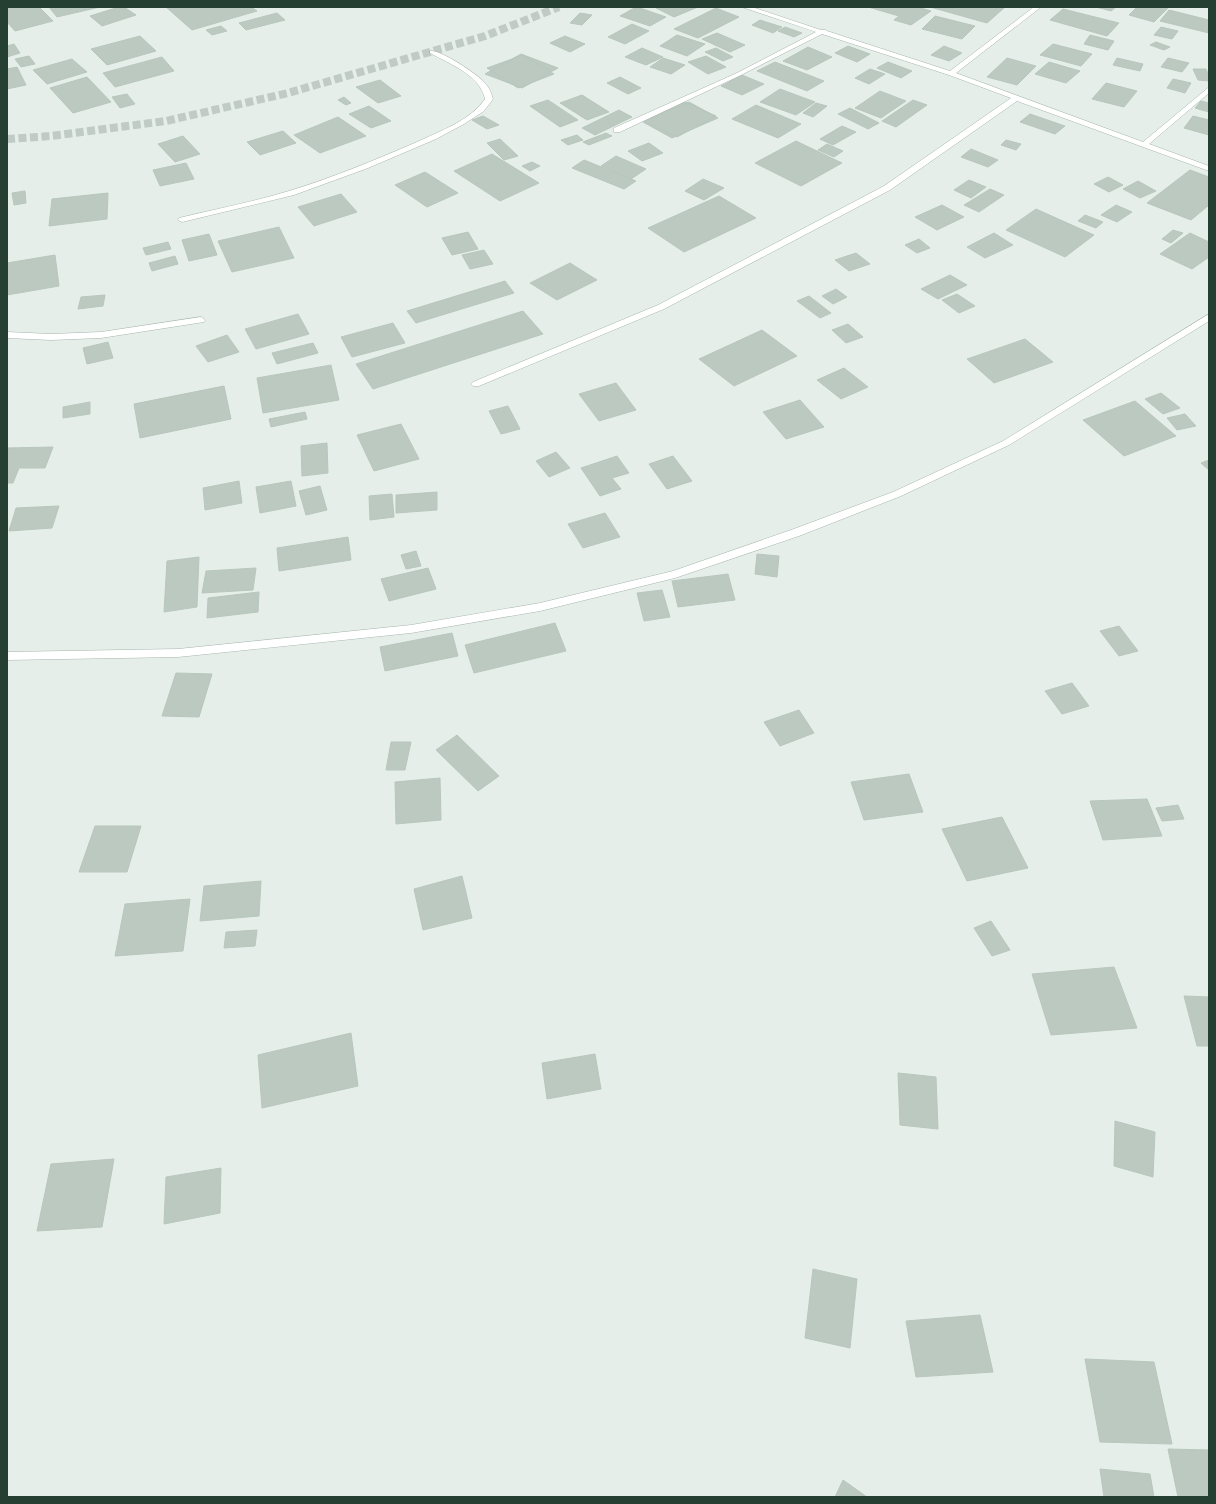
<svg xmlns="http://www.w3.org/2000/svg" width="1216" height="1504" viewBox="0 0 1216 1504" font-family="Arial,sans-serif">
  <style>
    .building { fill: #bbc9c1; stroke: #b8c7be }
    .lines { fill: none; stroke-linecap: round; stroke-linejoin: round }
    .minor-tunnel { stroke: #bfcbc4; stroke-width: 8; stroke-dasharray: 8 3.5; stroke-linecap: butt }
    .minor-casing { stroke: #a8b6ae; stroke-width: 1 }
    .minor { fill: #fff; fill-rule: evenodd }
  </style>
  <rect width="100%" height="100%" fill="#e5eee8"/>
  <path class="building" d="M15,7H39L53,21L15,31L7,22V9Z
    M49,7H100L57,17Z
    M119,7H124L136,15L102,26L90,16Z
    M166,7H251L257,11L192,30Z
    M636,7H637L666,17L650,26L620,16Z
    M659,7H698L674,17L656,8Z
    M868,7H918L931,11L911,25L894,20L899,16Z
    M930,7H999L1004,8L987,23Z
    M1096,7H1116L1111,11Z
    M1137,7H1169L1154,22L1129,15Z
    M716,8L739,17L698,38L674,29Z
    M1063,9L1119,23L1107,36L1050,20Z
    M1169,10L1209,20V33L1160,21Z
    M277,13L285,20L246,30L239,23Z
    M580,13L592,15L582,25L570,23Z
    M935,16L975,26L962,39L922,29Z
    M760,20L782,27L773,33L752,25Z
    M632,24L649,31L625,44L608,37Z
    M221,26L227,31L212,35L206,30Z
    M785,27L802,33L794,37L778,31Z
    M1161,27L1178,31L1172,39L1154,35Z
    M717,33L745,45L730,52L702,39Z
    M677,35L705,44L687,56L660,46Z
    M1090,35L1114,41L1108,50L1084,44Z
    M140,36L156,51L107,65L91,49Z
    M565,36L585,44L570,52L550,43Z
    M1156,42L1170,47L1164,50L1150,45Z
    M14,44L20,53L7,57V46Z
    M1053,44L1092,54L1081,66L1040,55Z
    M848,46L870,54L857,62L835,53Z
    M944,46L962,53L949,61L931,55Z
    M808,47L832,57L807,70L783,61Z
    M642,48L663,57L646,65L625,57Z
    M716,48L733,57L723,61L705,52Z
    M521,54L558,68L522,88L485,74Z
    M523,55L554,74L518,88L487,68Z
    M29,56L35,64L21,67L15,59Z
    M706,56L726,67L708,74L688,62Z
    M162,57L174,71L115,87L103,73Z
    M663,58L685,65L671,74L650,67Z
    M1007,58L1036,66L1017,85L987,77Z
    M1117,58L1143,64L1140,71L1113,65Z
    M1168,58L1189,63L1182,72L1161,67Z
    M72,59L87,72L47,84L33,70Z
    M775,62L824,81L807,91L757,71Z
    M888,62L912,71L901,78L877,68Z
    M1049,62L1080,71L1066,83L1035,74Z
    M17,67L26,85L7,89V69Z
    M870,69L885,74L869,84L855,78Z
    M1193,69H1206L1209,76V81L1198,80Z
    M742,75L764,84L742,95L721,86Z
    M87,77L111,102L73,113L50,88Z
    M620,77L641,88L628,94L607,83Z
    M1173,79L1191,83L1185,93L1167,88Z
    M380,80L401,96L378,103L356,87Z
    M1106,83L1137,91L1124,107L1092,99Z
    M780,89L815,102L796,115L760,102Z
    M880,91L906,101L881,118L855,108Z
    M127,94L135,104L120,108L112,97Z
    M582,95L609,112L587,120L560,103Z
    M344,97L351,103L346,105L338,100Z
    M548,100L578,120L560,127L530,106Z
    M913,100L927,105L896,127L882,121Z
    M683,101L716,116L677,137L644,121Z
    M1201,101L1209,103V112L1195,108Z
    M689,102L718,118L672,138L643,122Z
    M816,103L827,106L813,117L803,113Z
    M756,105L801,124L778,138L732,119Z
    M369,106L391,121L371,128L349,114Z
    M850,108L879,123L868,129L838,114Z
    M619,110L632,117L595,135L582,128Z
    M1030,114L1065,126L1055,134L1020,122Z
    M483,116L499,125L487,129L472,120Z
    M1193,116L1209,120V135L1184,128Z
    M338,117L366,136L320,153L294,135Z
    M842,126L856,132L833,145L820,139Z
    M283,131L296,143L260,155L247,142Z
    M606,133L612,136L589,145L583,142Z
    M577,135L583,140L568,145L561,140Z
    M183,136L200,154L175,162L158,144Z
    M500,139L518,156L504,160L487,143Z
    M1006,140L1021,144L1016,150L1001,145Z
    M796,141L842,163L801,186L755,163Z
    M649,143L663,153L642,161L628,151Z
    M827,144L843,151L834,157L818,150Z
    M971,149L998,160L988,167L961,157Z
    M492,154L539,183L500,201L454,171Z
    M616,156L646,169L631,179L601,166Z
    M584,160L636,181L624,189L572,168Z
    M532,162L540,166L530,171L522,166Z
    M186,163L194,179L160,186L153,170Z
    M1190,170L1209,177V205L1191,220L1147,203Z
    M425,172L458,193L427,207L395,185Z
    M1108,177L1123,185L1109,192L1094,184Z
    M703,179L724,188L704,200L685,191Z
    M969,180L986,187L971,198L954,190Z
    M1138,181L1156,191L1140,198L1123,189Z
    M990,189L1004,195L979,212L964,205Z
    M25,191L26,203L14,205L12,193Z
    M108,193L107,219L49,226L52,199Z
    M341,194L357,212L314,226L298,207Z
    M719,196L756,218L684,252L648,228Z
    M942,205L964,217L937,230L915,217Z
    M1116,205L1132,212L1117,222L1101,215Z
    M1036,209L1094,235L1065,257L1006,230Z
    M1085,215L1103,222L1096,228L1078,221Z
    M279,227L294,258L232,272L218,241Z
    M1173,230L1183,233L1171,243L1162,239Z
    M468,232L478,249L452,255L442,238Z
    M994,233L1013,245L985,258L967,247Z
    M1190,233L1209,242V257L1192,269L1160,254Z
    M209,234L217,255L189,261L182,240Z
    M919,239L930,248L917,253L905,245Z
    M168,242L171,249L146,255L143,248Z
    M484,250L493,264L470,269L462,255Z
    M856,253L870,264L849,271L835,260Z
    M55,255L59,286L7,295V263Z
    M175,256L178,264L152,271L149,263Z
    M570,263L597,280L557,300L530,283Z
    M950,275L967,285L938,299L921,289Z
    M505,281L514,293L416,323L407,311Z
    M836,289L847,297L833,304L822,296Z
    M957,294L975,306L959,313L942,300Z
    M105,295L103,306L78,309L81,297Z
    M809,296L831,313L820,318L797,301Z
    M523,311L543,334L373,389L356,364Z
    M298,314L309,334L256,349L245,329Z
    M393,323L405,343L352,357L341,337Z
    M848,324L863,337L846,343L832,330Z
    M762,330L797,356L734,386L699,359Z
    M227,335L239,352L208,362L196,346Z
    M1025,339L1053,362L994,383L967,359Z
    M108,342L113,358L87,364L83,348Z
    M313,343L318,353L277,364L272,353Z
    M331,365L339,400L263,413L257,378Z
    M844,368L868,387L841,399L817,380Z
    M616,383L636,410L599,421L579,394Z
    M224,386L231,419L140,438L134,404Z
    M1161,393L1180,408L1163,414L1145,399Z
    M800,400L824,427L786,439L763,412Z
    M1135,401L1176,436L1124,456L1083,420Z
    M90,402V414L63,418V407Z
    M508,406L520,429L501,434L489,411Z
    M305,412L307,419L271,427L269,419Z
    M1185,414L1196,426L1177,430L1167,418Z
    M401,424L419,459L374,471L357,435Z
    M327,443L328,473L302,476L301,446Z
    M53,447L45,468H19L13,483H7V448Z
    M556,452L570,468L549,477L536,461Z
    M617,456L629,473L612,478L621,489L600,496L581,468Z
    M673,456L692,481L667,489L649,464Z
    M1209,460V470L1201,463Z
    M239,481L242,503L205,510L203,488Z
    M291,481L296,506L260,513L256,487Z
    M320,486L327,510L306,515L299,491Z
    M437,492V510L396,513V495Z
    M392,494L394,517L370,520L369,496Z
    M59,506L52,528L9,531L16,508Z
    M605,513L620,537L583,548L568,524Z
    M348,537L351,560L279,571L277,548Z
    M416,551L421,566L406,569L401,555Z
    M757,554L779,556L777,577L755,574Z
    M199,557L197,607L164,612L167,561Z
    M256,568L253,590L202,593L206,571Z
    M428,568L436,589L389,601L381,579Z
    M728,574L735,600L678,607L672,581Z
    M662,590L670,617L644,621L637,593Z
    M259,592L258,612L207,618L208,598Z
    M555,623L566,651L474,673L465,645Z
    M1119,626L1138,651L1119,656L1100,631Z
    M452,633L458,656L385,671L380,647Z
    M176,673L212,674L199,717L162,716Z
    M1072,683L1089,706L1062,714L1045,691Z
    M799,710L814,733L780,746L764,722Z
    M457,735L499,776L478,791L436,750Z
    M391,742H411L405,770H386Z
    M909,774L923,812L864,820L851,782Z
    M440,778L441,820L396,824L395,782Z
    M1147,799L1162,836L1103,840L1090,801Z
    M1178,805L1184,819L1162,821L1156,808Z
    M1002,817L1028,868L967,881L942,829Z
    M95,826H141L127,872H79Z
    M462,876L472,918L423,930L414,889Z
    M261,881L259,916L200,921L204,886Z
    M190,899L183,951L115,956L125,904Z
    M991,921L1010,950L992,956L974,928Z
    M257,930L255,946L224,948L226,932Z
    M1114,967L1137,1028L1051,1035L1032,974Z
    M1184,996L1209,997V1046H1197Z
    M351,1033L358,1086L262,1108L258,1055Z
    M595,1054L601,1089L547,1099L542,1063Z
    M898,1073L936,1077L938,1129L900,1125Z
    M1115,1121L1155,1132L1153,1177L1114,1166Z
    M114,1159L102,1227L37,1231L51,1164Z
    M221,1168L220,1213L164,1224L166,1177Z
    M813,1269L857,1279L850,1348L805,1338Z
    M980,1315L993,1372L916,1377L906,1321Z
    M1085,1359L1154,1362L1172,1444L1100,1442Z
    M1168,1449L1209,1450V1497H1178Z
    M1100,1469L1150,1474L1154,1497H1104Z
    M843,1480L867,1497H835Z"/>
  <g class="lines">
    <path class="minor-tunnel" d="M7,139L51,136L166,121L288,93L485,36L559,7"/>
    <g class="minor-casing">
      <path id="minor" d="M742,7H752L821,30H826L827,31L950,71L1034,7H1041L956,73L1143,142L1209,87V93L1149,144L1209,166V171L1017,101L890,190L664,309L479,386H473L471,384L473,382L658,305L884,186L1011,98L949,75L822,34L741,75L620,132H614V128L737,73L816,32Z
        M430,51C440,49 477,74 484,82C489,87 491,92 493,99L484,111L464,124L436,139L368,168L294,195L182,222L178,220L179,218C216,209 253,202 289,191C332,178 375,160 417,142C440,131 470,121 485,99C480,75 450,64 430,53Z
        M1209,314V321L1009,445L901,496L799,536L675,578L540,611L411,633L178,657L7,660V652L178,649L411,625L540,603L673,571L791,530L893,492L1003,441Z
        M201,317L205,320L204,322L101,338L51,340L7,338V332L51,334L101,332Z"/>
    </g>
    <use href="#minor" class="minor"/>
  </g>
  <rect width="1216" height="1504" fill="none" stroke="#253f33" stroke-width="16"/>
</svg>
